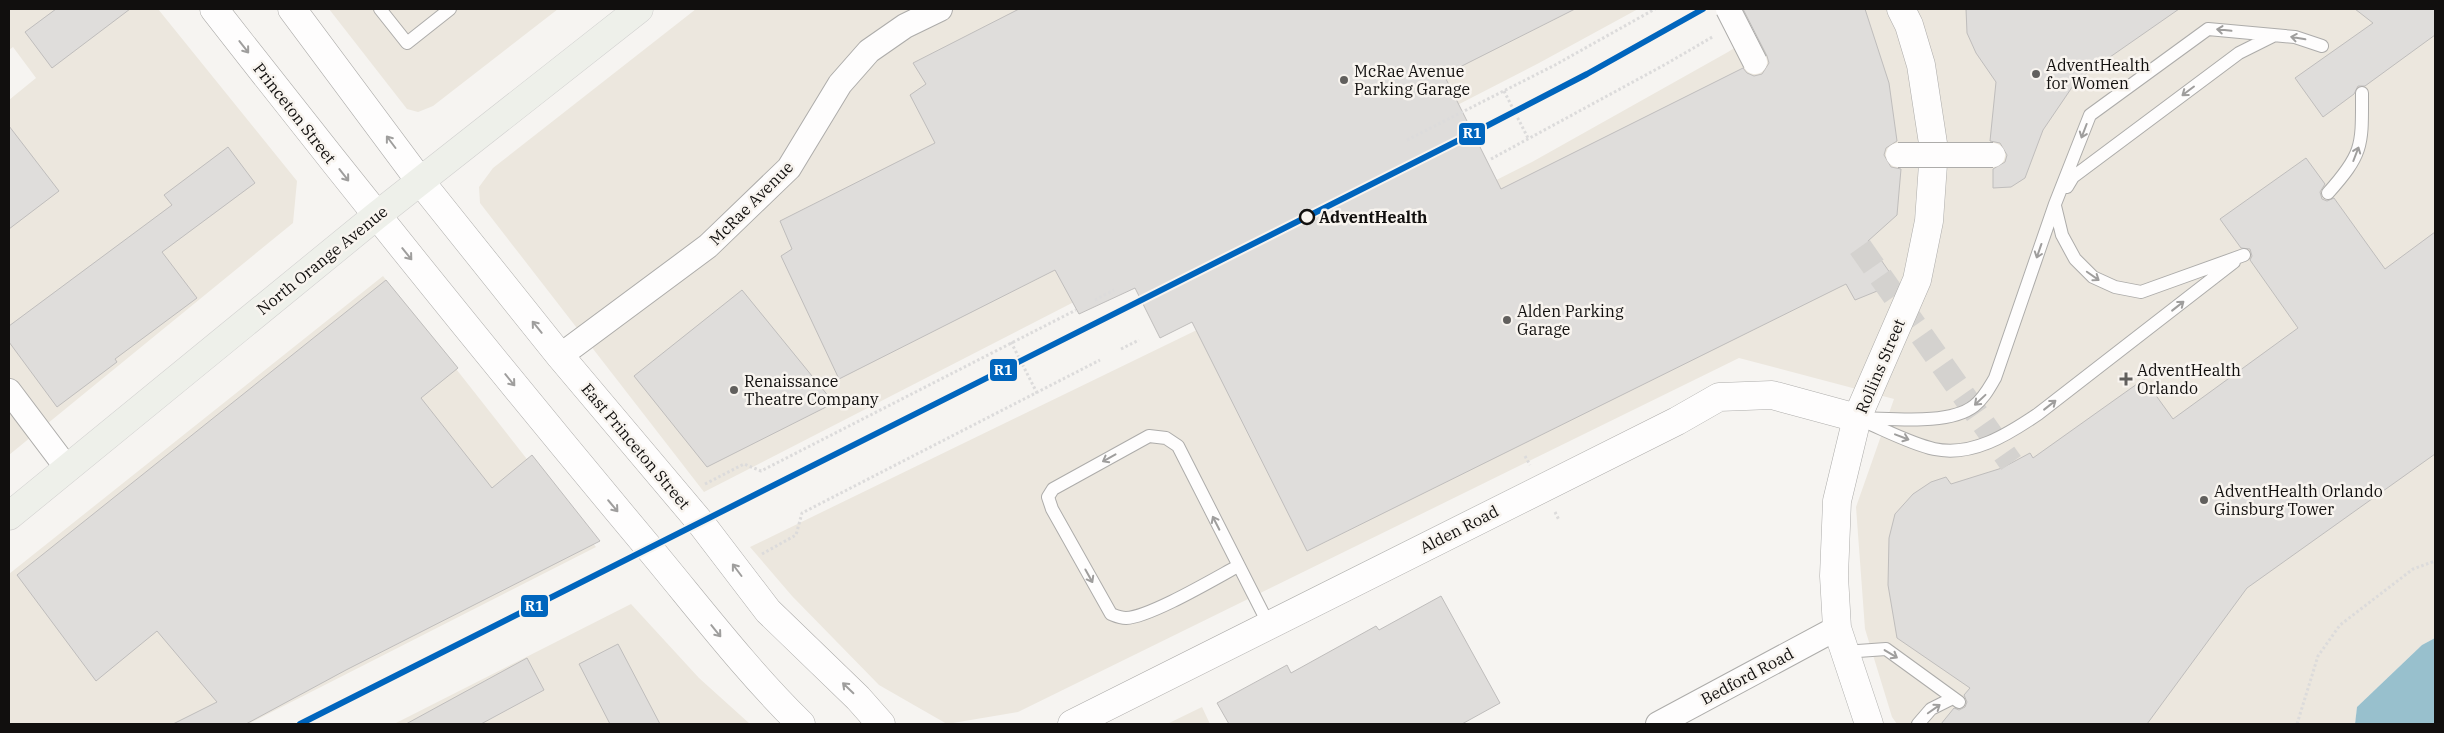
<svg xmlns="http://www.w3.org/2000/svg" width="2444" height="733" viewBox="0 0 2444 733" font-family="'IBM Plex Serif',serif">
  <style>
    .built { fill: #ece7de }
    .water { fill: #98c0cd }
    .building { fill: #dfdddb; stroke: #bfbdbc }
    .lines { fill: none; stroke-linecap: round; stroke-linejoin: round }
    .street-tunnel { stroke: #d4d2cf; stroke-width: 24; stroke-dasharray: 24 12; stroke-linecap: butt }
    .lane-casing { stroke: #adacaa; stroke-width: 14 }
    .street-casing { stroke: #adacaa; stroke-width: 26 }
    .secondary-casing { stroke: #adacaa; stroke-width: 29 }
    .primary-casing { stroke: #d1d0cf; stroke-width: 29 }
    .path { stroke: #dcdbdb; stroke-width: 3; stroke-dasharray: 2.5 2.5; stroke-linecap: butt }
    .lane { stroke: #fefdfd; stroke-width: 12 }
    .street { stroke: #fefdfd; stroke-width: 24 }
    .secondary { stroke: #fefdfd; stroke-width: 28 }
    .primary { stroke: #eef0ea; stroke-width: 28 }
    .street-bridge-casing { stroke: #adacaa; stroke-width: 26; stroke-linecap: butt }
    .street-bridge { stroke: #fefdfd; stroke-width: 24 }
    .rail-1-casing { stroke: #f8f4ef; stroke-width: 10 }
    .rail-1 { stroke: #0065bd; stroke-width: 6 }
    .oneway { stroke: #9f9e9d }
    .poi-dot { fill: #615f5d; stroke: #f8f4ef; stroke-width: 2 }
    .stop-dot { fill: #f8f4ef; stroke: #110f0e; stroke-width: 2.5 }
    .labels { text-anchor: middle; stroke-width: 5; stroke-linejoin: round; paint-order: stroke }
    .poi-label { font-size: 16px; fill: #110f0e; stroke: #f8f4ef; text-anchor: start }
    .street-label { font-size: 16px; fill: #110f0e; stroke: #f8f4ef }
    .stop-label { font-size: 16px; font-weight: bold; fill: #110f0e; stroke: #f8f4ef; text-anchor: start }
    .line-badge { stroke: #f8f4ef; stroke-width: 2 }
    .badge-label { font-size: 14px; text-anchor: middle; font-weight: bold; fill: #fff }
  </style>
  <rect width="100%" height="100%" fill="#f6f4f1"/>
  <path class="built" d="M9,9H158L297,181L293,223L9,455V100L36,78L13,47L9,50Z
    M329,9H558L433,106L418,112L407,109Z
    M696,9H1638L1539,63L704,492L480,203L479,187L493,168Z
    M1796,9H2435V638L2422,645L2357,707L2355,724H1897L1892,717L1865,629L1856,507L1894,399L1739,358L1018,712L947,724L879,685L792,596L750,547L1279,290L1532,162L1728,52Z
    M383,276L596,547L248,724H9V574Z
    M631,604L699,678L750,724H394Z
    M1202,707L1210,724H1167Z"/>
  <path class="water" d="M2435,638V724H2355L2357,707L2422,645Z"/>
  <path class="building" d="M56,9H130L52,68L25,32Z
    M1019,9H1575L1444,75L1501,189L1743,68L1747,73L1754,76L1762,74L1769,63L1767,56L1743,9H1865L1889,83L1897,141L1886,148L1884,155L1891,167L1901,169L1897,215L1868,241L1897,283L1855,300L1846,284L1307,551L1192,322L1160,338L1135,288L1079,314L1055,270L839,379L781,256L792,249L780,221L935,143L910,95L926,84L913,63Z
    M1966,9H2179L2077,80L2043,130L2025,178L2011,187L1993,188V169L2005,162L2007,155L2000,143L1990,141L1996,82L1976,53L1967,33Z
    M2355,9H2435V35L2365,86H2358L2354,94L2323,117L2295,78L2373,23Z
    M9,126L59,191L9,229Z
    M228,147L255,183L162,252L197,298L115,359L117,362L57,407L9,342V326L172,205L164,195Z
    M2306,158L2325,184L2320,192L2322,199L2327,201L2334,198L2385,269L2435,232V454L2247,588L2147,724H1941L1954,708L1959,710L1965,707L1967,702L1964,695L1970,688L1897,638L1888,585L1889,538L1895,514L1913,494L1931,482L1946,477L1951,484L2002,468L2030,453L2033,458L2144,379L2173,419L2298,328L2250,260L2252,256L2250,249L2241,248L2220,219Z
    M386,280L458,368L421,398L492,488L532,455L600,541L346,670L246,724H173L217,702L157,631L96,681L17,575Z
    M742,290L834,403L707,467L634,376Z
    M1441,596L1500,703L1462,724H1229L1217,703L1287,665L1291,673L1376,626L1379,630Z
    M618,644L660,724H610L579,664Z
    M527,658L544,690L481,724H406Z"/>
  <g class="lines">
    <path class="street-tunnel" d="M1860,247L2011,463"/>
    <g class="lane-casing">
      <path id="lane" d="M380,9L407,43L450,9
        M2067,187L2073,177L2239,53L2273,36
        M2328,193C2364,153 2362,145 2362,93
        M2055,206L2062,235L2075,259L2093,277L2115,287L2141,292L2244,255
        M1857,418C1890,418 1948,426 1974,406C1984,398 1989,388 1995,378L2055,204L2090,115L2208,29L2295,37L2322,46
        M1861,420C1883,429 1911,444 1934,449C1972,457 2007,435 2038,414L2234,262
        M1238,566C1214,579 1150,617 1126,618C1120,618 1116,616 1111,614L1052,509L1048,497L1053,489L1149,436L1166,438L1178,446L1269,625
        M1844,652L1886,649L1959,702
        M1918,724L1931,709L1953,698"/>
    </g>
    <g class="street-casing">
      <path id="street" d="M560,356L708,246L789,168L840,84L869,51L905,26L940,9
        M9,391L67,468
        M1658,724L1837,628"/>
    </g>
    <g class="secondary-casing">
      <path id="secondary" d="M214,9C356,191 501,371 649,548C699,608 746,670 801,724
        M292,9L420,181L560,356L700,522L768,611L858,698L881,724
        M1072,724L1677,421L1719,397L1772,395L1857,418
        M1869,724L1837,628L1834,576L1837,501L1857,418L1917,280L1929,221L1934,150L1921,65L1909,25L1901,9"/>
    </g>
    <g class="primary-casing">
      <path id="primary" d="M9,516L376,216L639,9"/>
    </g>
    <path class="path" d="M1504,91L1529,140
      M1407,140L1555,65L1655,9
      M1491,159L1666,64L1714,36
      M1095,300L1114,290
      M1011,342L1037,393
      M1121,349L1139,340
      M1525,456L1530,465
      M705,484L744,464L761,471L1076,310
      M1555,512L1559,520
      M762,554L796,535L802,513L1100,360
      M2297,724L2318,656L2340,625L2413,569L2435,561"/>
    <use href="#lane" class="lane"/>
    <use href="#street" class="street"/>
    <use href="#secondary" class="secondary"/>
    <use href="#primary" class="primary"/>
    <g class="street-bridge-casing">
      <path id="street-bridge" d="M1728,9L1755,62
        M1898,155H1993"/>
    </g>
    <use href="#street-bridge" class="street-bridge"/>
    <g class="rail-1-casing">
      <path id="rail-1" d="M300,724L1475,132L1587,74L1703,9"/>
    </g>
    <use href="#rail-1" class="rail-1"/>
  </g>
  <defs><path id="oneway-shaft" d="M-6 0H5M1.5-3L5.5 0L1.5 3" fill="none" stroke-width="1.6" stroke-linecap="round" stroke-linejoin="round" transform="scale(1.25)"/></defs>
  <g class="oneway">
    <use href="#oneway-shaft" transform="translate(2224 30) rotate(-174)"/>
    <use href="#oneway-shaft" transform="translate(2298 38) rotate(-170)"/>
    <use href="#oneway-shaft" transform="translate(244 47) rotate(52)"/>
    <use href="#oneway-shaft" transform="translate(2188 91) rotate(143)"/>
    <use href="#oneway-shaft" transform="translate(2084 131) rotate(111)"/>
    <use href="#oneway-shaft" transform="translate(391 142) rotate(-127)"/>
    <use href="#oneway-shaft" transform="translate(2356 154) rotate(-69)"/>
    <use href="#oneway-shaft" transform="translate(344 175) rotate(52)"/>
    <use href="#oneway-shaft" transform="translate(2039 251) rotate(109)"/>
    <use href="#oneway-shaft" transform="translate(407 254) rotate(51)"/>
    <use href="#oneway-shaft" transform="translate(2093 276) rotate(35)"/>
    <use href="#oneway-shaft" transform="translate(2178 306) rotate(-38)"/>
    <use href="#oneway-shaft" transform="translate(537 327) rotate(-129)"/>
    <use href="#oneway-shaft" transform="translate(510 380) rotate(51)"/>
    <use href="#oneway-shaft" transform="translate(1980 400) rotate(137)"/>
    <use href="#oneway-shaft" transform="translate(2050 405) rotate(-38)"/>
    <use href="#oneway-shaft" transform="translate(1902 437) rotate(21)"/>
    <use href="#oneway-shaft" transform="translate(1109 458) rotate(151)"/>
    <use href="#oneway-shaft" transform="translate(613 506) rotate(50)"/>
    <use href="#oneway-shaft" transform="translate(1216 523) rotate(-117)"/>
    <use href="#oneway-shaft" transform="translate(737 570) rotate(-127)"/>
    <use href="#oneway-shaft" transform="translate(1089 576) rotate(61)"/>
    <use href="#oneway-shaft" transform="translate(716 631) rotate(51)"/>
    <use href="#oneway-shaft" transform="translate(1891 654) rotate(31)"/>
    <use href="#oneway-shaft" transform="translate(848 688) rotate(-136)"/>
    <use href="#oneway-shaft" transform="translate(1934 709) rotate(-35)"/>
  </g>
  <g class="poi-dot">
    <circle cx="2036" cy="74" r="5"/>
    <circle cx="1344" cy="80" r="5"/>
    <circle cx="1507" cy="320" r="5"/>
    <path d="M2123.5 371.5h5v5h5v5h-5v5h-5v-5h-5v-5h5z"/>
    <circle cx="734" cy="390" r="5"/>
    <circle cx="2204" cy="500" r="5"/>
  </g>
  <circle class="stop-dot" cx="1307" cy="217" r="7"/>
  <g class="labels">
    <g class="poi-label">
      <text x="2046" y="71">AdventHealth<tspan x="2046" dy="18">for Women</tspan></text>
      <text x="1354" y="77">McRae Avenue<tspan x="1354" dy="18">Parking Garage</tspan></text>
      <text x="1517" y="317">Alden Parking<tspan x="1517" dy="18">Garage</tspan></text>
      <text x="2137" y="376">AdventHealth<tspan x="2137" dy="18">Orlando</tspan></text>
      <text x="744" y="387">Renaissance<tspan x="744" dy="18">Theatre Company</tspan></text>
      <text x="2214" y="497">AdventHealth Orlando<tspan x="2214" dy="18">Ginsburg Tower</tspan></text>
    </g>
    <g class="street-label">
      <text transform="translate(295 113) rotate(52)" y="6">Princeton Street</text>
      <text transform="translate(751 203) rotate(-45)" y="6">McRae Avenue</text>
      <text transform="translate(322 260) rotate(-39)" y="6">North Orange Avenue</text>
      <text transform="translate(1880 366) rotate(-67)" y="6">Rollins Street</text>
      <text transform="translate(636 446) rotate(50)" y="6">East Princeton Street</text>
      <text transform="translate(1459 529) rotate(-27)" y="6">Alden Road</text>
      <text transform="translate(1747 676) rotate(-28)" y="6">Bedford Road</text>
    </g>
    <g class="stop-label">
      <text x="1319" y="223">AdventHealth</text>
    </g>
  </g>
  <g class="line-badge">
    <rect x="1458" y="122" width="28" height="24" rx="5" fill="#0065bd"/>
    <rect x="989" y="358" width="29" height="24" rx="5" fill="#0065bd"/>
    <rect x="520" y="594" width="29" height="24" rx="5" fill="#0065bd"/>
  </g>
  <g class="badge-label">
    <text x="1472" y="138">R1</text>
    <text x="1003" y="375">R1</text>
    <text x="534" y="611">R1</text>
  </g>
  <rect width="2444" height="733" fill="none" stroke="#110f0e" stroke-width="20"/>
</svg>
